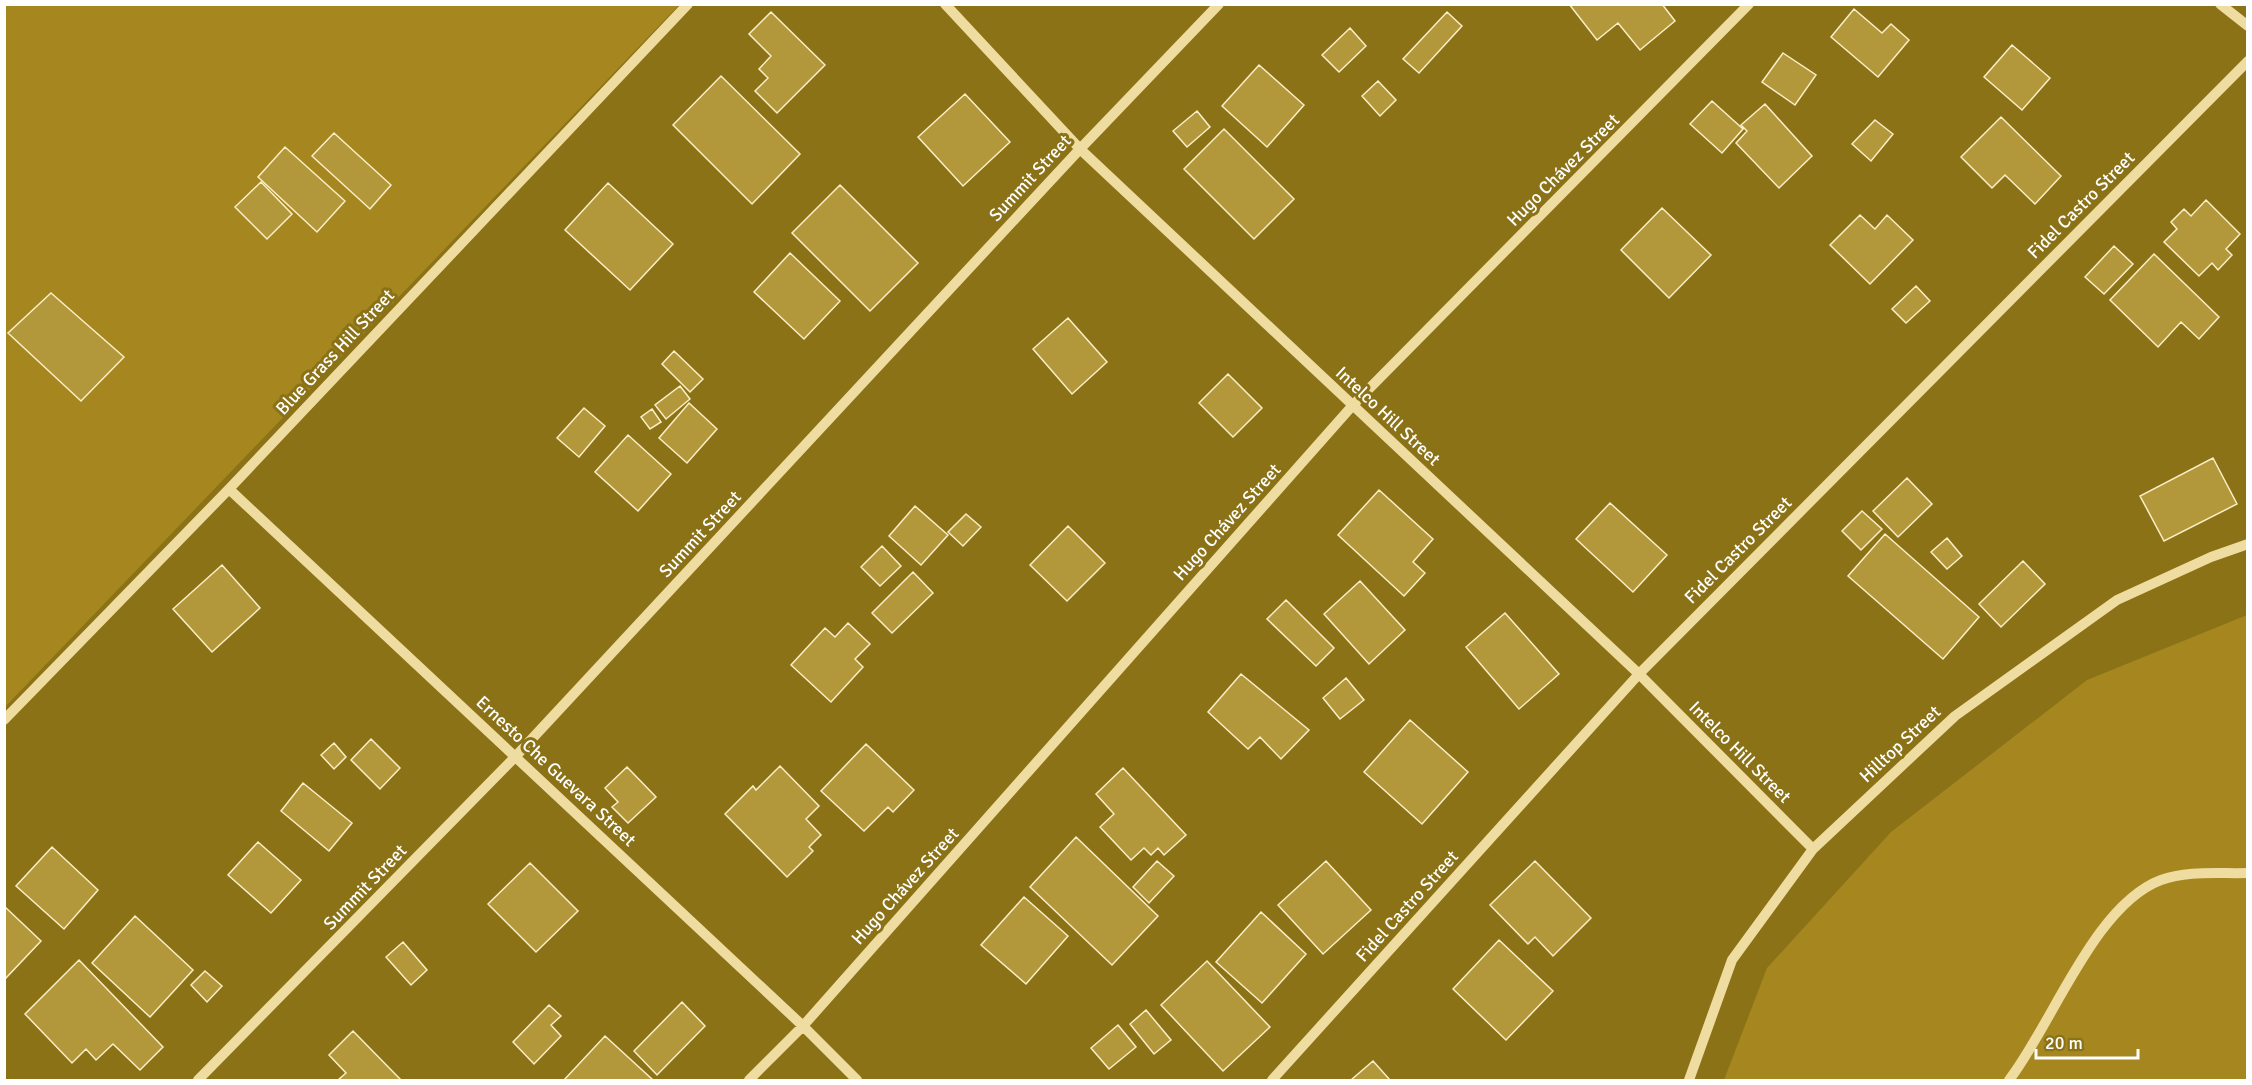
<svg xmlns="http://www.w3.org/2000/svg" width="2252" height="1085" viewBox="0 0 2252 1085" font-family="Signika,sans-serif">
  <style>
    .green { fill: #a5861f }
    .building { fill: #b2983b; stroke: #fbeec6; stroke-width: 1.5 }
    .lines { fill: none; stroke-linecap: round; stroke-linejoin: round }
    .minor { stroke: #efdca0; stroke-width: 10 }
    .labels { text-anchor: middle; stroke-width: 6; stroke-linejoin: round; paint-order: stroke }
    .street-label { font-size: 18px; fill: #fff; stroke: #8b7217 }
  </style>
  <rect width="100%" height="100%" fill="#8b7217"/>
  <path class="green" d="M5,5H679L5,707Z
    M2247,615V1080H1724L1767,968L1891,832L2087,680Z"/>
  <path class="building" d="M1569,4H1662L1675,21L1640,50L1618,23L1597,40Z
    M1854,9L1882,33L1891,24L1909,40L1878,77L1831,37Z
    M771,12L825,65L777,113L755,91L768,78L759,69L771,56L749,34Z
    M1447,12L1462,26L1419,73L1403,59Z
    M1350,28L1366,46L1339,72L1322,55Z
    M2012,45L2050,78L2022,110L1984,77Z
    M1783,53L1816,75L1795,105L1762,82Z
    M1259,65L1304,105L1267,147L1222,106Z
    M721,76L800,154L752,204L673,125Z
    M1378,81L1396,100L1380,116L1362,96Z
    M965,94L1010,142L963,186L918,137Z
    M1712,101L1743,129L1722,153L1690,124Z
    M1765,104L1812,156L1779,188L1736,143L1747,131L1741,125Z
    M1197,111L1210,127L1187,147L1173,131Z
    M2001,117L2061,176L2035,204L2005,175L1992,188L1961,157Z
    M1875,120L1893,134L1871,161L1852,144Z
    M1224,129L1294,199L1254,239L1184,169Z
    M334,133L391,185L370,209L312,156Z
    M285,147L345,201L317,232L258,177Z
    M261,182L292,214L267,239L235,207Z
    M608,183L673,244L630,290L565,230Z
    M840,185L918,263L870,311L792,233Z
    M2206,200L2240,234L2226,249L2232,255L2218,270L2212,263L2199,276L2164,242L2177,229L2171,222L2184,209L2191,216Z
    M1662,208L1711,255L1669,298L1621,250Z
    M1860,215L1875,229L1887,215L1913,240L1870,284L1830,245Z
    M2114,246L2133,264L2104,294L2085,277Z
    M790,253L840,301L804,339L754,292Z
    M2154,254L2219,317L2199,339L2181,322L2158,347L2110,300Z
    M1916,286L1930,301L1906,323L1892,309Z
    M51,293L124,357L81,401L8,333Z
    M1068,318L1107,362L1072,394L1033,349Z
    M674,351L703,379L690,392L662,364Z
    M1228,374L1262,408L1233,437L1199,403Z
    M680,386L690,399L666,419L655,405Z
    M689,403L717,429L687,463L659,438Z
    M584,408L605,426L579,457L557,438Z
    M652,409L661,422L650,429L641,417Z
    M628,435L671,474L638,511L595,472Z
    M2213,458L2237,504L2164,541L2140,496Z
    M1907,478L1932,504L1898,537L1873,511Z
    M1379,490L1433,539L1413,562L1425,573L1404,596L1338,535Z
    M1610,503L1667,555L1633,592L1576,539Z
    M915,506L948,535L921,565L889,536Z
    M1862,511L1882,529L1861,550L1842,531Z
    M966,514L981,527L963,546L948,532Z
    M1068,526L1105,563L1067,601L1030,565Z
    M1885,534L1979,617L1943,659L1848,576Z
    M1947,538L1962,556L1947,569L1931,552Z
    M882,546L901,566L880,586L861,567Z
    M2023,561L2045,584L2001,627L1979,604Z
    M222,565L260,608L212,652L173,609Z
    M913,572L933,593L892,633L872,613Z
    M1360,581L1405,630L1369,664L1324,614Z
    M1286,600L1334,648L1316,666L1267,619Z
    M1505,613L1559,674L1519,709L1466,647Z
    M848,623L870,644L855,659L863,667L831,702L791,665L825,628L835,637Z
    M1241,674L1309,730L1281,759L1260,737L1248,749L1208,712Z
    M1346,678L1364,700L1340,719L1323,698Z
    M1410,720L1468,772L1422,824L1364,772Z
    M371,739L400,768L380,789L351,760Z
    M334,743L346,757L334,769L321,755Z
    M866,744L914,790L893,812L888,807L864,831L821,791Z
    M780,766L819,806L806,819L821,835L809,847L813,851L787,877L725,814L753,786L756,790Z
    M627,767L656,797L628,823L612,807L618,802L605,788Z
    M1123,768L1186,835L1164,855L1158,848L1151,855L1144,848L1131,860L1100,827L1114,814L1096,794Z
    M303,783L352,823L329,851L281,811Z
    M1076,837L1158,916L1112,965L1030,887Z
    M258,842L301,880L271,913L228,875Z
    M52,847L98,890L64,929L16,886Z
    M1157,861L1174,876L1149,903L1133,887Z
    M1326,861L1371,910L1323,954L1278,905Z
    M1535,861L1591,918L1553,956L1535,937L1528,944L1490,905Z
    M530,863L578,911L536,952L488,904Z
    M1024,897L1068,936L1026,984L981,945Z
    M4,906L41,941L4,980Z
    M1261,912L1306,954L1262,1003L1216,962Z
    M135,916L193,970L150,1017L92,963Z
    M1499,940L1553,991L1506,1040L1453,989Z
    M403,942L427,970L411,985L386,957Z
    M79,960L163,1047L140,1070L113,1044L96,1060L86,1049L72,1063L25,1014Z
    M1207,961L1270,1027L1223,1071L1161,1005Z
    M205,971L222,986L207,1002L191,985Z
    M682,1002L705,1026L657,1075L634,1051Z
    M549,1005L561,1016L551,1025L561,1036L534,1064L513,1042Z
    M1146,1010L1171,1040L1154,1054L1130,1024Z
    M1118,1025L1136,1047L1109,1069L1091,1048Z
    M353,1031L401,1080H338L346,1073L329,1055Z
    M605,1036L653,1080H564Z
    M1373,1061L1390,1080H1351Z"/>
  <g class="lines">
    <path class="minor" d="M945,4L1080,149L1639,674L1813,849
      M2220,4L2248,26
      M229,489L803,1026L857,1080
      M4,720L229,489L688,4
      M198,1080L516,756L1080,149L1219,4
      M749,1080L803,1026L1353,405L1749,4
      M1272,1080L1639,674L2248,61
      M1689,1080L1732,960L1813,849L1955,716L2117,600L2211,557L2248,544
      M2009,1080C2052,1025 2094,905 2161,880C2187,870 2221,874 2248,873"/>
  </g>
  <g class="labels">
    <g class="street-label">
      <text transform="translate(1563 170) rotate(-45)" y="6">Hugo Chávez Street</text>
      <text transform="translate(1030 178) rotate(-47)" y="6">Summit Street</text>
      <text transform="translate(2081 205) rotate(-45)" y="6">Fidel Castro Street</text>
      <text transform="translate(335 352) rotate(-47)" y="6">Blue Grass Hill Street</text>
      <text transform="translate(1388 416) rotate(43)" y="6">Intelco Hill Street</text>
      <text transform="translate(1227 522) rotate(-48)" y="6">Hugo Chávez Street</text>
      <text transform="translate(700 534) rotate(-47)" y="6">Summit Street</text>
      <text transform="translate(1738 550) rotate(-45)" y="6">Fidel Castro Street</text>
      <text transform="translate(1900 744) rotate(-43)" y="6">Hilltop Street</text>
      <text transform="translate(1740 752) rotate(45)" y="6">Intelco Hill Street</text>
      <text transform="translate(556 771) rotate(43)" y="6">Ernesto Che Guevara Street</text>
      <text transform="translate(905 886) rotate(-48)" y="6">Hugo Chávez Street</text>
      <text transform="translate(365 887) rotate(-46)" y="6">Summit Street</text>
      <text transform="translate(1407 906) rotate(-48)" y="6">Fidel Castro Street</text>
    </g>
  </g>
  <rect width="2252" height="1085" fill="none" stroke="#ffffff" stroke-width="12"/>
  <path d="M2036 1049v9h102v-9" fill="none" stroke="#ffffff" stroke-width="3"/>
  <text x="2045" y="1049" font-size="18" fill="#ffffff" stroke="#8b7217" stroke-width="4.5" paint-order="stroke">20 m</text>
</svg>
